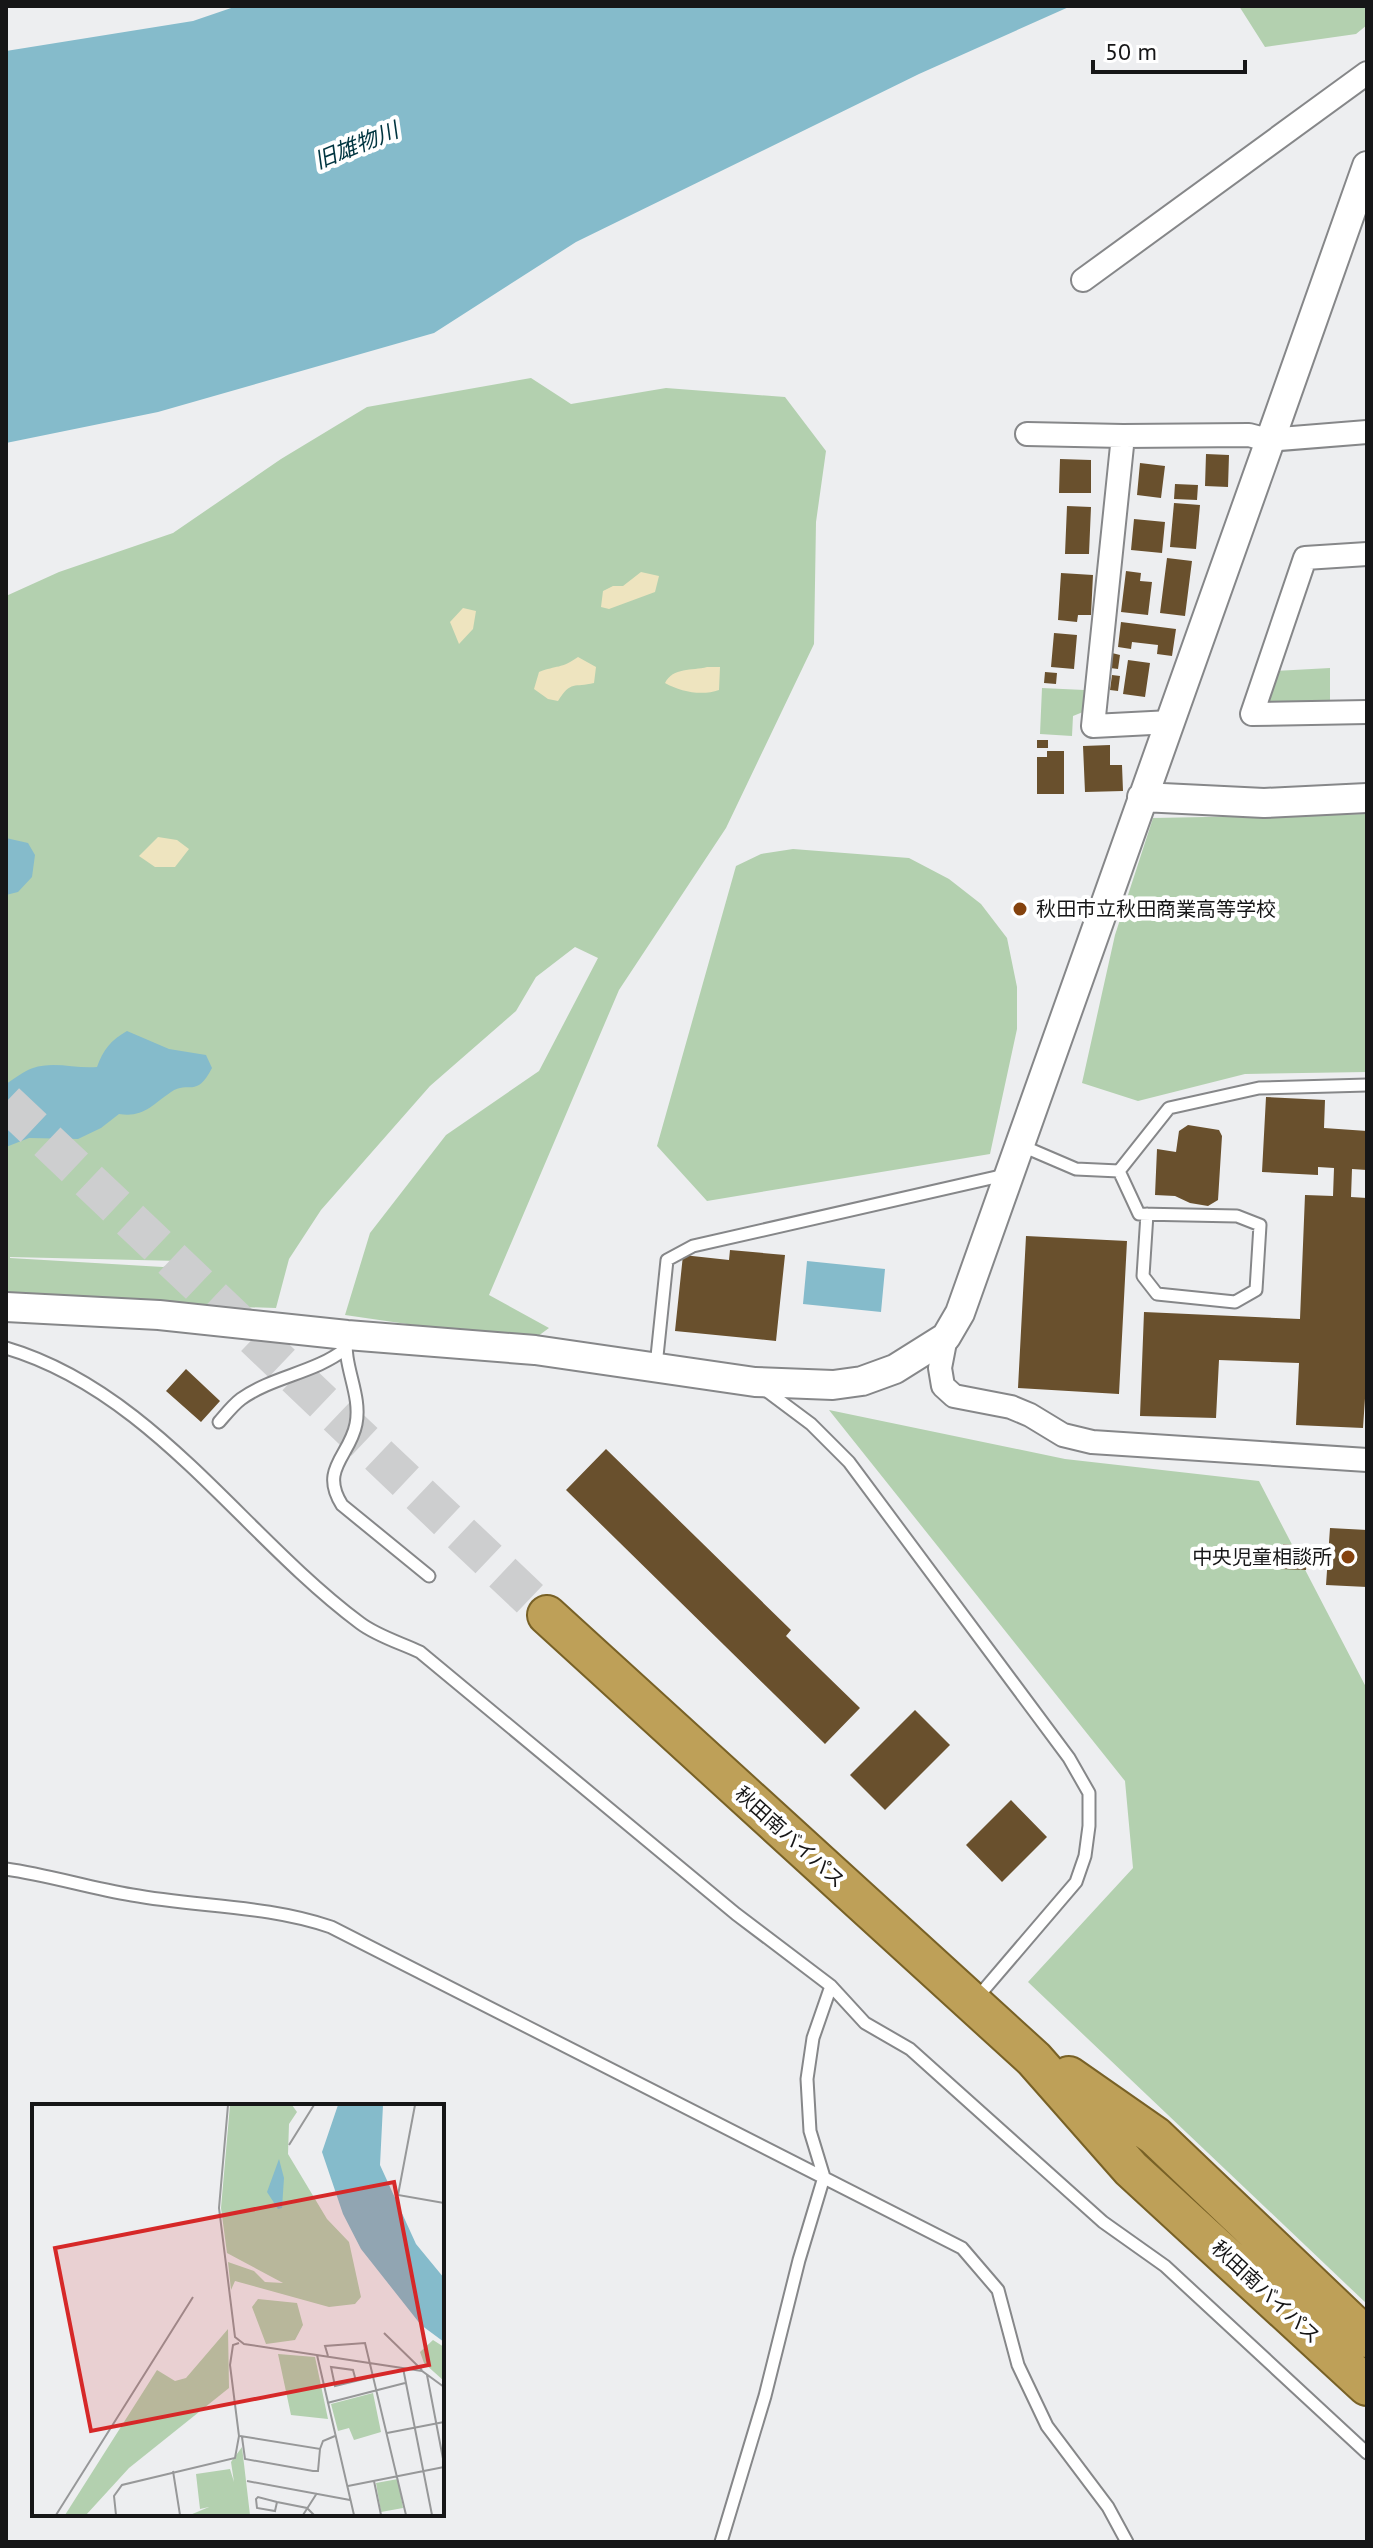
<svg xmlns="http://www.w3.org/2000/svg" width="1373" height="2548" viewBox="0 0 1373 2548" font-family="'PT Sans','Noto Sans JP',sans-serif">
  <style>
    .green { fill: #b3d0af; fill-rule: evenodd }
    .sand { fill: #eee4bf }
    .water { fill: #85bbcb }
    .building { fill: #69502d }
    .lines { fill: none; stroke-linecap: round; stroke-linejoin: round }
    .trunk-tunnel { stroke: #cdcecf; stroke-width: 38; stroke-dasharray: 38 19; stroke-linecap: butt }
    .service-casing { stroke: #868789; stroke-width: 15 }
    .minor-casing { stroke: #868789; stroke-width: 26 }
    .tertiary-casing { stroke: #868789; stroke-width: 32 }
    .trunk-casing { stroke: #786126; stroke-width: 42 }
    .service { stroke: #fff; stroke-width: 11 }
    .minor { stroke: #fff; stroke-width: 22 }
    .tertiary { stroke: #fff; stroke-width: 28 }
    .trunk { stroke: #bea058; stroke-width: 38 }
    .poi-dot { fill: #84420e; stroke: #fff; stroke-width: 3 }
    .labels { text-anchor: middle; stroke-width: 8; stroke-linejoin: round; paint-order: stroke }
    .poi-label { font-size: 20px; fill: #161617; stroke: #fff; text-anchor: start }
    .street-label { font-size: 20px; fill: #161617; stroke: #fff }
    .water-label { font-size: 22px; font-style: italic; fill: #003540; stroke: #fff }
    .inset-road { fill: none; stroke: #979899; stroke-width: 2 }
    .view { fill: #d62828; fill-opacity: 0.15; stroke: #d62828; stroke-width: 4 }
    .inset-edge { fill: none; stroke: #161617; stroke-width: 4 }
  </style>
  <rect width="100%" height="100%" fill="#edeef0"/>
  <path class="green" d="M1239,6H1367V25L1356,34L1265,47Z
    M531,378L571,404L666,388L785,397L826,451L816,522L814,644L726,828L619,990L489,1295L549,1328L530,1342L345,1315L370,1233L446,1135L539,1071L598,958L575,947L536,977L516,1011L430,1086L321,1210L289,1259L276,1308L138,1304L6,1293V596L59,572L173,533L281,459L367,407ZM10,1258V1257L180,1261L163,1267Z
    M1330,668V706H1264L1275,671Z
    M1042,688L1084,690L1083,712L1073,716L1072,736L1040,734Z
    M1367,814V1072L1245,1074L1138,1101L1082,1083L1115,935L1153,818Z
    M793,849L909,858L949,879L981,904L1007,938L1017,987V1029L990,1154L707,1201L657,1146L736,866L761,854Z
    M829,1410L1065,1459L1259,1481L1367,1689V2304L1028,1982L1133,1868L1125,1781Z"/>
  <path class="sand" d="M641,572L659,576L655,592L609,609L601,607L603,591L613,586H623Z
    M463,608L476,611L473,629L459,644L450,622Z
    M578,657L596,667L594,683C574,688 571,680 558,701L548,699L534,689L539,672C557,665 561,669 578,657Z
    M707,667H720L719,690C702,696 681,692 665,683C673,667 692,671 707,667Z
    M158,837L177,840L189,849L175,867H155L139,856Z"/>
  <path class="water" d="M237,6H1071L919,74L576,242L434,333L158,412L6,443V51L193,21Z
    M6,838L28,843L35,855L32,877L18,892L6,895Z
    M127,1031L169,1049L206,1055L212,1068C196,1099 189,1080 171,1092C152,1105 143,1118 119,1114L101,1128L78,1139L29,1138L6,1147V1084C14,1079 24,1071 33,1068C54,1061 76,1069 97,1067C103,1050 111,1040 127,1031Z
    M807,1261L885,1269L881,1312L803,1304Z"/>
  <path class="building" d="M1206,454L1229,455L1228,487L1205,486Z
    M1060,459L1091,460V493H1059Z
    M1140,463L1165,466L1161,498L1137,495Z
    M1175,484L1198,485L1197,500L1174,499Z
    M1174,503L1200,505L1196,549L1170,547Z
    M1067,506L1091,507L1089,554H1065Z
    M1134,519L1165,522L1162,553L1131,550Z
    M1167,558L1192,561L1185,616L1160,613Z
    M1126,571L1141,573L1140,581L1152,582L1148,615L1121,612Z
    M1061,573L1093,575L1091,615H1078L1077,622L1058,620Z
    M1121,622L1176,629L1172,656L1157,654L1158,645L1132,642L1131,649L1118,647Z
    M1054,633L1077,635L1074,669L1051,667Z
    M1112,653L1120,655L1118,669L1110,668Z
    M1128,660L1150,663L1145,697L1123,694Z
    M1045,672L1057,673L1056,684L1044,683Z
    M1112,675L1120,676L1118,691L1110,690Z
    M1037,740H1048V748H1037Z
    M1110,745V765H1122L1123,791L1085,792L1083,746Z
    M1047,751H1064V794H1037V757H1047Z
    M1266,1097L1325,1100L1324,1128L1367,1131V1170L1352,1169L1351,1197L1367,1198V1369L1363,1428L1296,1425L1299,1363L1219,1360L1216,1418L1140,1416L1144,1312L1300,1319L1305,1195L1333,1196L1334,1168L1318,1167V1175L1262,1172Z
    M1188,1125L1219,1130L1222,1136L1218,1200L1208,1206L1190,1203L1175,1196L1155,1195L1157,1149L1176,1152L1179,1131Z
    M1026,1236L1127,1241L1119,1394L1018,1388Z
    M730,1250L785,1255L776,1341L675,1331L683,1255L729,1260Z
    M186,1369L220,1401L201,1422L166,1391Z
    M606,1449L791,1630L786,1636L860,1708L825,1744L566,1490Z
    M1330,1528L1367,1530V1587L1326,1585Z
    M1283,1544L1308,1546L1306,1570L1281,1569Z
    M915,1710L950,1745L885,1810L850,1775Z
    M1011,1800L1047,1837L1002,1882L966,1845Z"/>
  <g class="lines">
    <path class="trunk-tunnel" d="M6,1102L547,1615"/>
    <g class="service-casing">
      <path id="service" d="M1020,1145L1076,1169L1119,1171L1169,1108L1259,1088L1367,1085
        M1119,1171L1139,1214L1237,1216L1260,1225L1256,1290L1235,1302L1157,1294L1143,1276L1147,1214
        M347,1336C342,1365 362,1394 356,1424C350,1456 319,1469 342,1505L429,1576
        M6,1348C152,1391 242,1535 360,1623C377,1636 401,1643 420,1652L736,1914L831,1986L865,2023L910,2049L1103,2222L1165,2266L1367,2453
        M656,1366L667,1260L693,1246L1005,1175
        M764,1389L811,1424L849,1462L1069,1758L1089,1793V1826L1085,1856L1076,1882L976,1999
        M219,1422C226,1414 233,1405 241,1399C273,1376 315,1373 345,1349
        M6,1869C49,1875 89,1888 132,1895C198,1907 267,1905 331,1927L962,2248L998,2290L1018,2365L1047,2426L1108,2507L1127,2542
        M721,2542L765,2396L799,2260L824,2177L810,2131L807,2079L813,2038L831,1986"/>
    </g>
    <g class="minor-casing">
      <path id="minor" d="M1083,280L1367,73
        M1027,434L1123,436
        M1367,554L1305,558L1252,714L1367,712
        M1171,722L1093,726L1123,436L1249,435L1268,440L1367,432
        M946,1337L940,1368L943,1386L954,1396L1011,1407L1030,1415L1063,1435L1092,1442L1367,1460"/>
    </g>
    <g class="tertiary-casing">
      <path id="tertiary" d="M1142,797L1264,803L1367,798
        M6,1307L159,1315L347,1335L535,1350L755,1382L833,1385L862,1381L895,1369L946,1337L960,1313C1093,930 1233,549 1367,166"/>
    </g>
    <g class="trunk-casing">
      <path id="trunk" d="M547,1615L1034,2059L1131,2169L1367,2386
        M1069,2076L1155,2136L1367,2338"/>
    </g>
    <use href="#service" class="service"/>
    <use href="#minor" class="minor"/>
    <use href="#tertiary" class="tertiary"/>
    <use href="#trunk" class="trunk"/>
  </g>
  <g class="poi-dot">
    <circle cx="1020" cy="909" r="8"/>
    <circle cx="1348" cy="1557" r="8"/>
  </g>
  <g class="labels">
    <g class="poi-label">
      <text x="1036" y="916">秋田市立秋田商業高等学校</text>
      <text x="1332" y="1564" text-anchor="end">中央児童相談所</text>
    </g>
    <g class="street-label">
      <text transform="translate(790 1837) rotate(42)" y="7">秋田南バイパス</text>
      <text transform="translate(1266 2292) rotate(43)" y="7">秋田南バイパス</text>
    </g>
    <g class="water-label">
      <text transform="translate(356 145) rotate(-22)" y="8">旧雄物川</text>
    </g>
  </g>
  <g transform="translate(32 2104)">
    <rect width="412" height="412" fill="#edeef0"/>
    <path d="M198,1H260L265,8L257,20L256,50L295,115L317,138L329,193L323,200L297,203L203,177L199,186L196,158L222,167L233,178L251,179L195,149L189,104ZM226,195L265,199L271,221L263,236L234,240L220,203ZM196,225L197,284L97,364L54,411H33L125,266L143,277L154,274ZM401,236L412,243V277L392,259L388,248ZM246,250L283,253L296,315L259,311ZM341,289L349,328L322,336L317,324L306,327L299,300ZM210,343L218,411H158L177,403L168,405L164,370L198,365L202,378L199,358ZM366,375L371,404L349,408L344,379Z" fill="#b3d0af"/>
    <path d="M306,1H351L348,61L384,140L412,174V238L389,221L329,145L311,110L290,48ZM247,55L252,74L250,104L246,105L235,88Z" fill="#85bbcb"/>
    <path class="inset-road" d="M196,1L187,104L203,233L212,240L390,267L412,283M383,1L366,91L412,99M257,41L282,1M352,229L390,266M285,251L322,411M296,252L293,242L333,239L374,411M371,264L400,411M395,271L412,360M324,277L321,266L299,263L303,282L340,273M295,299L373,279M355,329L412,318M208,332L288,345L291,337L303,332M210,333L213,355L281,367H286L288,345M141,367L148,411M215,377L318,396M342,377L349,411M316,382L412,363M245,398L243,407L225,404L224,395L226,393L245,398L275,404L282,411M24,411L161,193M84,411L82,392L90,381L203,354L207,332L198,261L201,241L207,239M271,411L285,389"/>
    <path class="view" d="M362,78L397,261L59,327L23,144Z"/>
    <rect width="412" height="412" class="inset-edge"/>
  </g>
  <rect width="1373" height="2548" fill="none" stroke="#161617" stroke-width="16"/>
  <path d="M1093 60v12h152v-12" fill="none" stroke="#161617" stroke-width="4"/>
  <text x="1105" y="60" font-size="24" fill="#161617" stroke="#ffffff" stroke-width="6" paint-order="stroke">50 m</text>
</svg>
